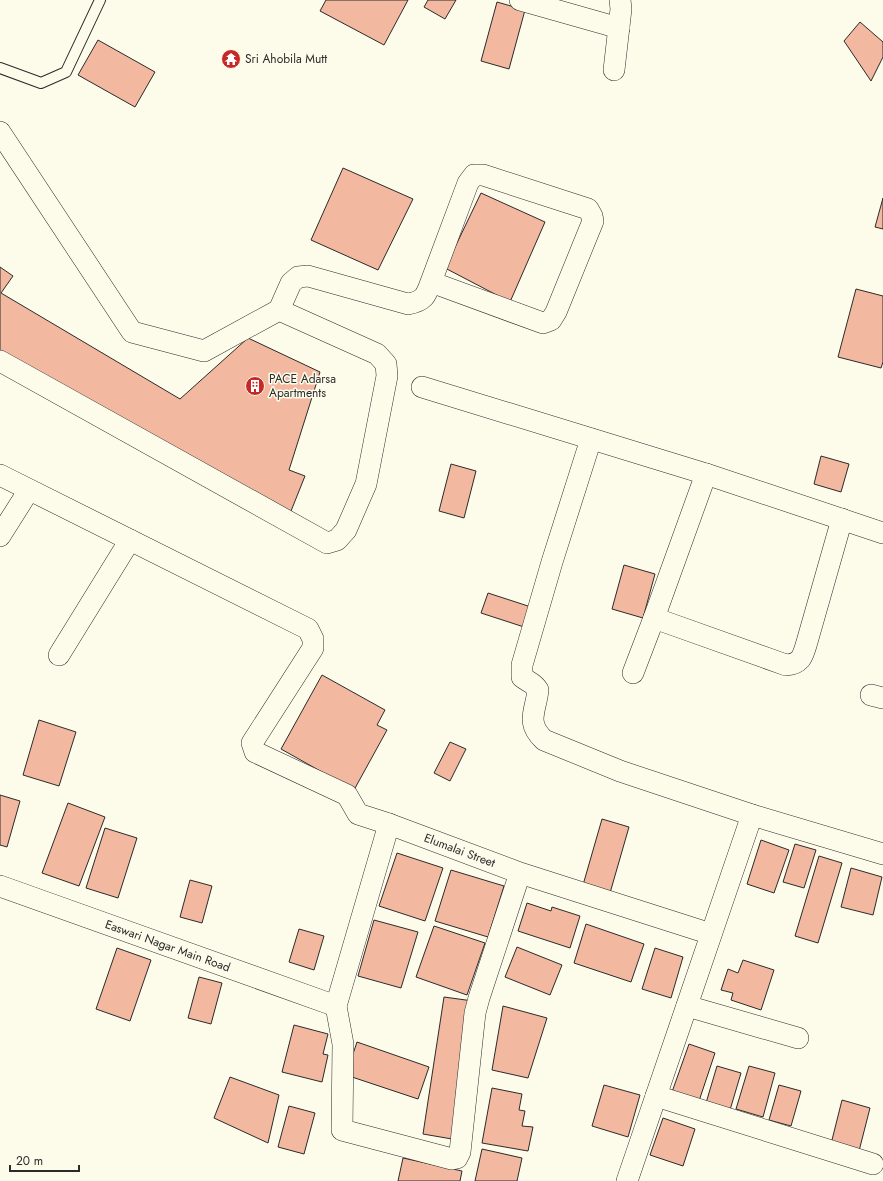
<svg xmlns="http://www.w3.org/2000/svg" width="883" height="1181" viewBox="0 0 883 1181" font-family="Jost,sans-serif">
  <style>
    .building { fill: #f2b8a0; stroke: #2b2b2b }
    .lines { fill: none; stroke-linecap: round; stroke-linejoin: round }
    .service-casing { stroke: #2b2b2b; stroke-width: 12 }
    .minor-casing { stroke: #2b2b2b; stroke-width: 22 }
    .service { stroke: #fdfbea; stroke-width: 10 }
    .minor { stroke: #fdfbea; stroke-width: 21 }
    .labels { text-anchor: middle; stroke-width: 3; stroke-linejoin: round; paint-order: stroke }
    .poi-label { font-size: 12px; fill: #2b2b2b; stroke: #fdfbea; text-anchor: start }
    .street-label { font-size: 12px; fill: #2b2b2b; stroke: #fdfbea }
  </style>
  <rect width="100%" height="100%" fill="#fdfbea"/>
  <path class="building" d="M326,0H408L384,45L320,11Z
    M428,0H456L445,19L424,7Z
    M497,2L525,10L509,69L481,61Z
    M860,22L883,42V57L871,81L844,41Z
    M98,40L155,72L135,107L78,75Z
    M343,168L413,199L378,270L311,240Z
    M481,193L545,222L510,302L445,268Z
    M883,198V229L875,227Z
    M0,267L13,276L1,293L180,399L248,338L320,372L289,470L305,476L289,516L0,356Z
    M856,289L883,296V362L881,368L838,357Z
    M821,456L849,464L841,492L814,484Z
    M451,464L476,471L464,518L439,511Z
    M624,565L655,574L643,618L612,609Z
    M488,593L531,607L524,627L481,613Z
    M322,675L385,710L377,725L387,730L354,790L281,749Z
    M39,720L76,732L59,786L23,775Z
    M450,742L466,749L450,781L434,773Z
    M0,795L20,801L7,847L0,845Z
    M68,803L105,817L79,886L42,873Z
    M602,819L629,827L610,893L583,885Z
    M105,828L137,838L118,898L86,888Z
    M761,840L789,850L774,893L747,884Z
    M795,844L816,850L804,888L783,882Z
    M397,853L443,868L425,921L379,906Z
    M819,856L842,863L818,943L795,936Z
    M851,868L882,877L873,915L841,907Z
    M451,870L504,886L488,937L435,921Z
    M190,880L212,886L202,923L180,917Z
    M527,903L551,911L552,907L580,916L570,948L518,931Z
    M374,920L418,932L401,988L358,976Z
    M586,924L644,944L631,982L574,963Z
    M434,926L485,943L467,995L416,977Z
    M299,929L324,936L314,970L289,962Z
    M517,947L562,965L550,995L505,977Z
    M117,948L151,960L130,1021L96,1009Z
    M655,948L683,957L671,998L642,989Z
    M743,960L774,970L761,1010L731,1000L733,993L721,990L728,969L738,973Z
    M199,977L222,983L211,1024L188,1018Z
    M444,997L473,1001L452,1139L423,1134Z
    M503,1006L547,1018L528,1078L492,1070Z
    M294,1025L328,1034L323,1054L328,1055L322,1082L282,1072Z
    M357,1042L429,1067L418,1099L346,1075Z
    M689,1044L715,1053L699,1101L672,1092Z
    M717,1066L741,1073L730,1110L706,1103Z
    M749,1066L775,1073L763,1117L736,1109Z
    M230,1077L279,1095L268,1143L214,1118Z
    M604,1085L640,1095L628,1137L592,1126Z
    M779,1085L801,1091L791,1126L769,1120Z
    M492,1088L522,1094L519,1110L525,1111L522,1126L533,1127L528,1151L482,1143Z
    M842,1100L870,1108L859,1151L831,1144Z
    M289,1106L315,1113L304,1154L278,1147Z
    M663,1118L695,1129L683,1166L650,1155Z
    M482,1149L522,1158L517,1181H475Z
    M403,1158L462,1171L460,1181H398Z"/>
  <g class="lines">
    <g class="service-casing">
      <path id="service" d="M0,68L41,83L66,72L100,0"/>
    </g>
    <g class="minor-casing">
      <g id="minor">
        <path d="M520,0L619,28"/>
        <path d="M614,70L621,9L620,0"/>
        <path d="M0,132L132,332L204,351L279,310L377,354L386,364L387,376L366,484L346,530L337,540L327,543L0,361"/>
        <path d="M279,310L291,283L298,277L308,276L408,304C424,301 426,296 431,282L468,183L474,175H483L588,209L592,216L593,221L556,312L551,320L543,323L431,282"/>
        <path d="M422,387L706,474L883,533"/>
        <path d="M591,439L552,562L522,665V677C528,682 534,683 538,690C536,711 525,722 544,740L620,771L752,815"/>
        <path d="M0,475L308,629L313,639V648L252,743L255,752L347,795L358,814L389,824"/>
        <path d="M0,536L29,490"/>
        <path d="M654,618L786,665C802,664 803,655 807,642L842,519"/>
        <path d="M59,655L130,540"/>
        <path d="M633,673L654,618L706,474"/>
        <path d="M871,695L883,698"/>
        <path id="s1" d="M520,873L479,998L475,1013L460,1152L457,1158L452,1159L342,1130L343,1044L336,1006L389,824L520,873L711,934"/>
        <path id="s2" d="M0,886L336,1006"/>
        <path d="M687,1006L798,1038"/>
        <path d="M656,1096L873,1164"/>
        <path d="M627,1181L752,815L883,854"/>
      </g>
    </g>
    <use href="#service" class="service"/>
    <use href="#minor" class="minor"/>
  </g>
  <defs>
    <g id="temple-disc" transform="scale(1)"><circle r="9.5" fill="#c62828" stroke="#fdfbea"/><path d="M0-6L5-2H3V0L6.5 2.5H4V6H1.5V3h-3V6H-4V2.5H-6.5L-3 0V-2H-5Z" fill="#fff"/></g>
    <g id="building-disc" transform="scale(1)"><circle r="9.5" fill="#c62828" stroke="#fdfbea"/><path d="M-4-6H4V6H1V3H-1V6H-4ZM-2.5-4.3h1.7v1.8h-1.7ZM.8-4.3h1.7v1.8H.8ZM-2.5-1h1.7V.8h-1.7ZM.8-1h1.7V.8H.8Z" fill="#fff"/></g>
  </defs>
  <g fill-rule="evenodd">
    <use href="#temple-disc" x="231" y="59"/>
    <use href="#building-disc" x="255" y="386"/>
  </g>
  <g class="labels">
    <g class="poi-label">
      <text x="245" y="63">Sri Ahobila Mutt</text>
      <text x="269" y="383">PACE Adarsa<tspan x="269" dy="14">Apartments</tspan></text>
    </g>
    <g class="street-label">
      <text dy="4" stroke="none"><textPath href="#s1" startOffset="802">Elumalai Street</textPath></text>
      <text dy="4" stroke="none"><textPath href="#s2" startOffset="178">Easwari Nagar Main Road</textPath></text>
    </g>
  </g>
  <path d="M10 1165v6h69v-6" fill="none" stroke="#2b2b2b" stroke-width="2"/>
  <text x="16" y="1165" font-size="12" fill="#2b2b2b" stroke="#fdfbea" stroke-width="3" paint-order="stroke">20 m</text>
</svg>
